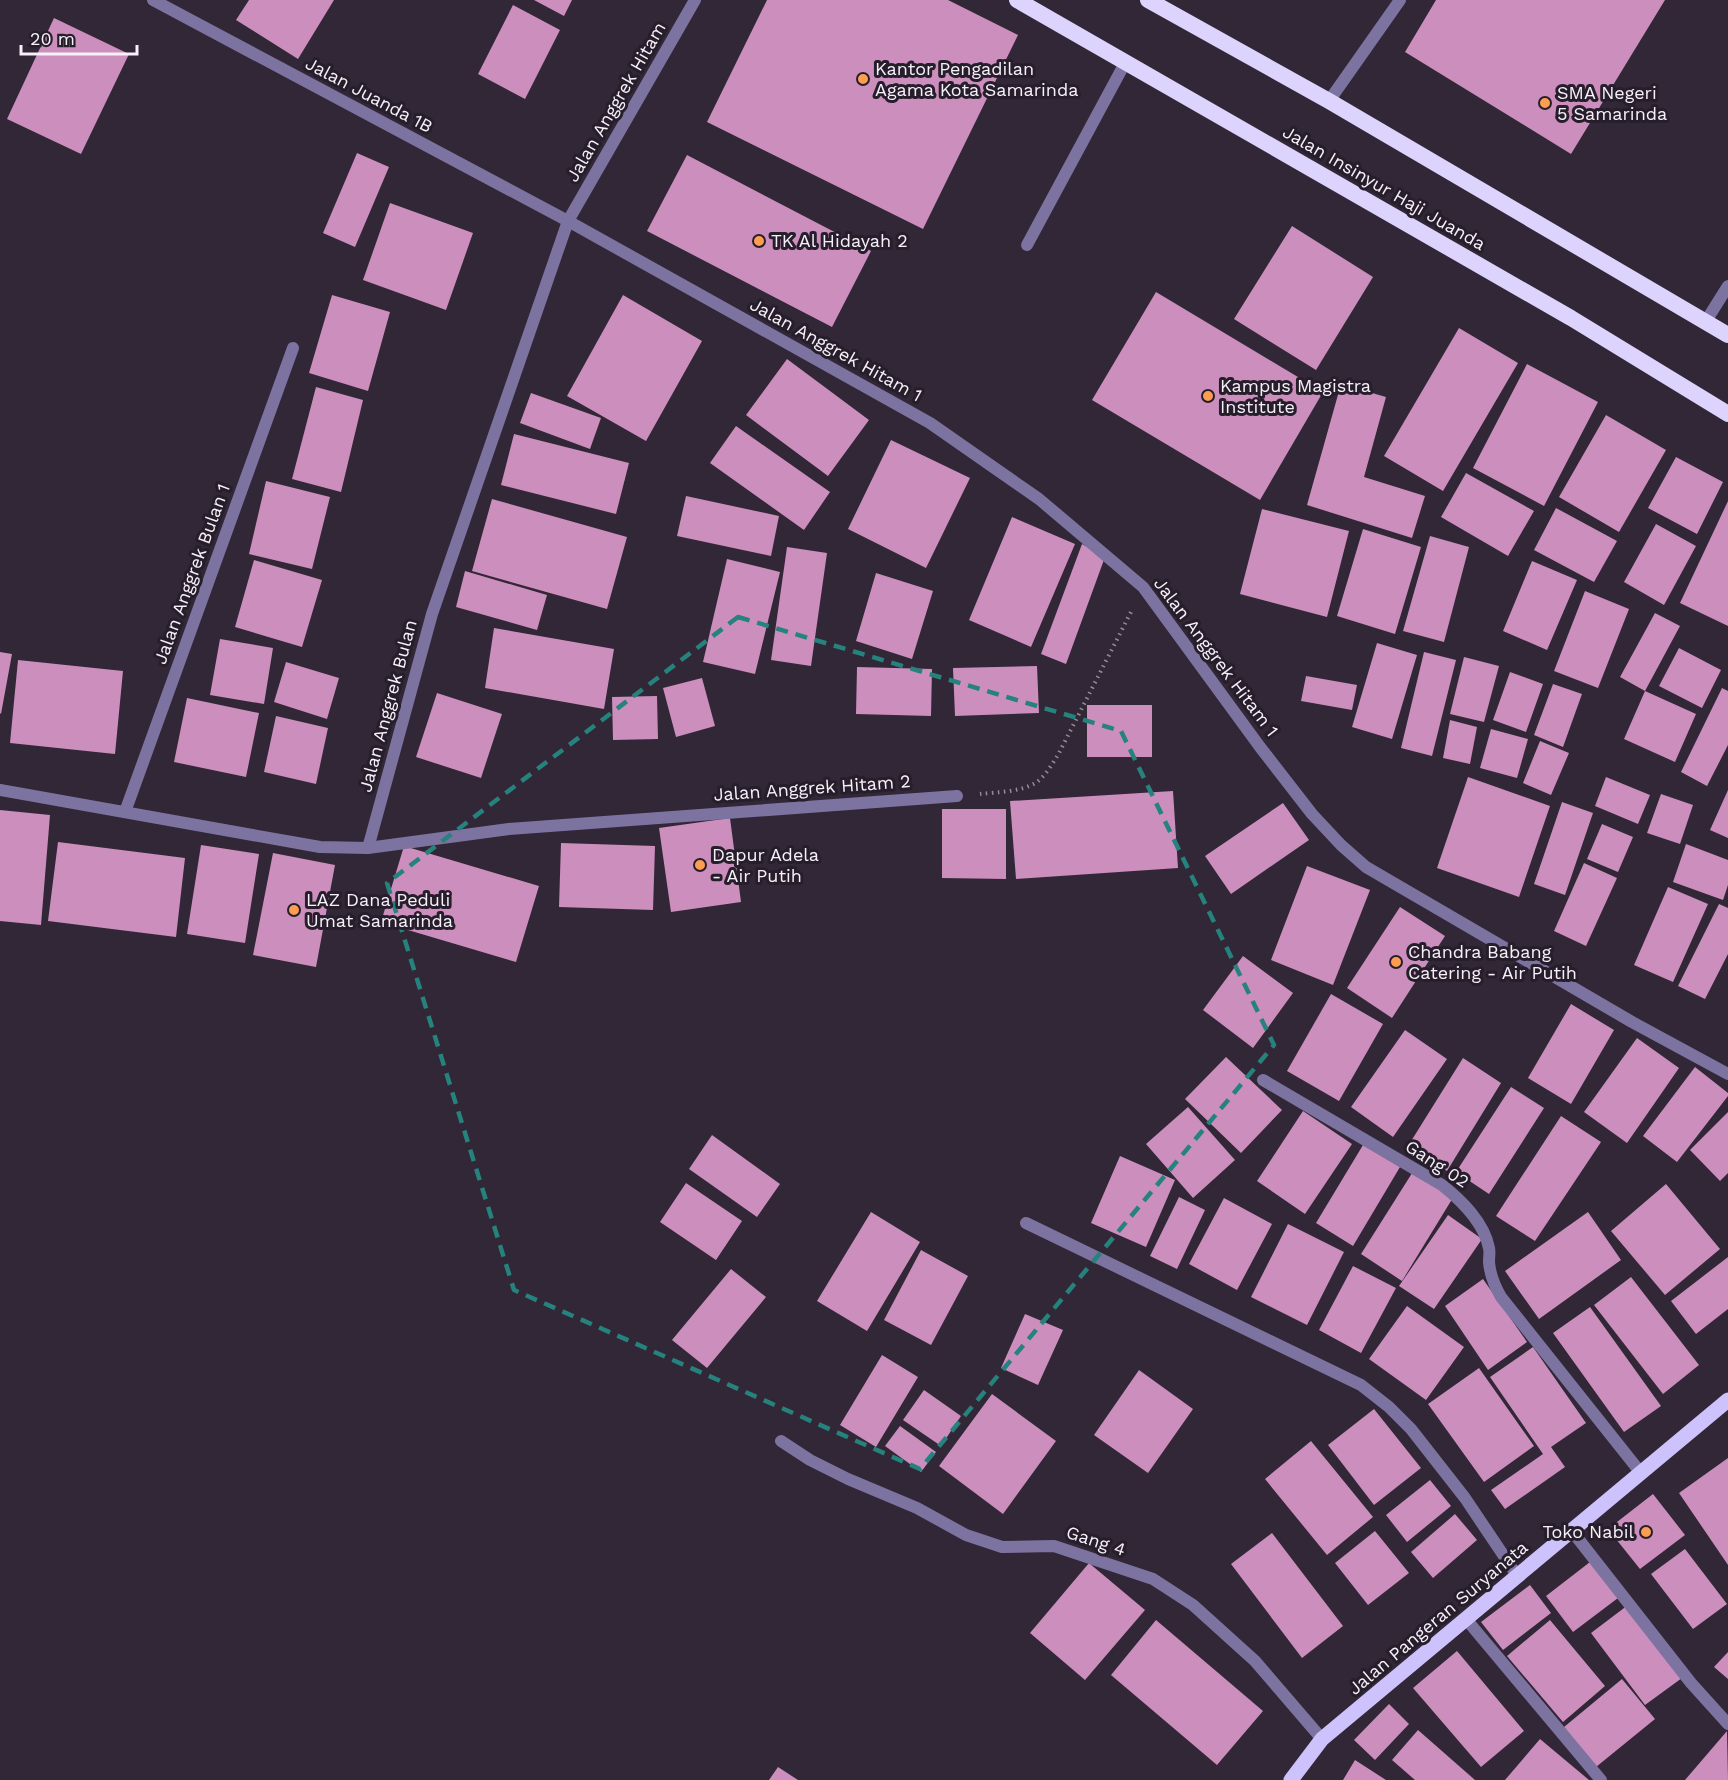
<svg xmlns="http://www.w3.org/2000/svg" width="1728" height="1780" viewBox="0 0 1728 1780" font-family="'Work Sans',sans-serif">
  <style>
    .building { fill: #cc8ebd }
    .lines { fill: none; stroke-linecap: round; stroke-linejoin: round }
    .path { stroke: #958c99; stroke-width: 4; stroke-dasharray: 1.5 4.5; stroke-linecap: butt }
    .service { stroke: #7d73a1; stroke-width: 12 }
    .minor { stroke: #7d73a1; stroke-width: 12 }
    .primary { stroke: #cdc2fb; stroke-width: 15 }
    .trunk { stroke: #dcd4fc; stroke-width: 16 }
    .marked { fill: none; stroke: #26827c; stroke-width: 4.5; stroke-dasharray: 12 8; stroke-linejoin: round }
    .poi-dot { fill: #fb9e51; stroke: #271e2b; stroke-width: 2 }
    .labels { text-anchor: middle; stroke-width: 6; stroke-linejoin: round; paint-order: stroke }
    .poi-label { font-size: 18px; fill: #f7f0fa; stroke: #271e2b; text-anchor: start }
    .street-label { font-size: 18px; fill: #f7f0fa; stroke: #271e2b }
  </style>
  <rect width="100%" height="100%" fill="#312736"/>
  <path class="building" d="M249,0H334L298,59L236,20Z
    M534,0H572L564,16Z
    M767,0H948L1018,35L923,229L707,122Z
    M1436,0H1665L1571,154L1405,52Z
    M513,5L560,30L525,99L478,74Z
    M54,18L129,54L81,154L7,119Z
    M357,153L389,167L355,247L323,233Z
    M687,155L871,251L832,327L647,231Z
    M390,203L473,233L446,310L363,280Z
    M1292,226L1373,277L1316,370L1234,319Z
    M1156,292L1323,392L1260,500L1092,400Z
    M332,295L390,312L368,391L309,373Z
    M623,295L702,341L646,441L567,396Z
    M1459,328L1518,363L1443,491L1384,456Z
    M787,359L869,420L828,476L746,415Z
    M1527,364L1598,402L1544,506L1473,468Z
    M1341,384L1386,397L1364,477L1425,496L1412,538L1307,505Z
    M316,387L363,400L341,492L292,479Z
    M531,393L601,418L590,449L520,423Z
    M1606,415L1666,450L1619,532L1559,497Z
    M736,426L830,492L804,530L710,463Z
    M514,434L629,463L616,514L501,485Z
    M891,440L970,478L926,568L848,529Z
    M1676,457L1723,482L1697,534L1648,508Z
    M1466,473L1534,511L1508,556L1441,517Z
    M266,481L330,497L312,569L249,554Z
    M686,496L779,516L771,556L677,536Z
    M492,499L627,537L607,609L472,571Z
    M1728,501V626L1680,603Z
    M1556,508L1617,541L1594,582L1534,550Z
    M1262,509L1349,531L1327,617L1240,594Z
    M1012,517L1075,544L1031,647L969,620Z
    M1656,524L1696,546L1664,605L1624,582Z
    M1363,529L1421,547L1395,634L1337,616Z
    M1430,536L1469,547L1444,642L1403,631Z
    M1082,544L1105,557L1066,664L1041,654Z
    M787,547L827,553L811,666L771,660Z
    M727,559L780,572L755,674L703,662Z
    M254,560L322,580L302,647L235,627Z
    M1532,561L1577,580L1547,650L1503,631Z
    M465,571L547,595L537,630L456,607Z
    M876,573L933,591L912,659L856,641Z
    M1585,591L1629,609L1598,688L1554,671Z
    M1655,613L1680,626L1645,691L1696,714L1675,762L1624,739L1645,691L1620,677Z
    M494,628L614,649L604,709L485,688Z
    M220,639L273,648L264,704L210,695Z
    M1377,643L1417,655L1392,739L1352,727Z
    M1679,648L1721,670L1702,708L1659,686Z
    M0,652L12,654L1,714L0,713Z
    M1424,652L1456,660L1432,756L1401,748Z
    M1464,657L1499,666L1484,722L1450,714Z
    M18,660L123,671L115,754L10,743Z
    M286,662L339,678L327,719L274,702Z
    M1037,666L1039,713L955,716L953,668Z
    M857,667L932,669L931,716L856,714Z
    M1510,672L1543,684L1526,732L1493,720Z
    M1306,676L1357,685L1352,710L1301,701Z
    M702,678L715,726L676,737L663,688Z
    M1553,684L1582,694L1563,747L1534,735Z
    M1722,688L1728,691V745L1707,786L1681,772Z
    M437,693L502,714L481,778L416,757Z
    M657,696L658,739L613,740L612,697Z
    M187,698L259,713L246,777L174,762Z
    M1087,705H1152V757H1087Z
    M276,716L328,728L316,784L264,772Z
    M1450,720L1477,727L1470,764L1443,758Z
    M1491,729L1528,739L1517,778L1480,768Z
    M1540,741L1569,753L1551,795L1523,783Z
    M1468,777L1550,806L1519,897L1437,868Z
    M1606,777L1650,795L1638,824L1595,806Z
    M1728,790V838L1710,830Z
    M1173,791L1178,868L1016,879L1010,801Z
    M1661,794L1693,805L1680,844L1647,833Z
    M1562,802L1593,813L1565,895L1534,884Z
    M1283,803L1309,840L1231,894L1205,856Z
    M942,809H1006V879L942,878Z
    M0,810L50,815L41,925L0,921Z
    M730,818L741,902L671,912L659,828Z
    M1602,824L1633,837L1618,872L1587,859Z
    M58,842L185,858L176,937L48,921Z
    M561,843L655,846L653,910L559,907Z
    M1686,844L1728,860V885L1723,900L1673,882Z
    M201,845L259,854L245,943L187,934Z
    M404,846L539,886L516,962L381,922Z
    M273,853L335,865L316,967L253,955Z
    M1584,863L1617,878L1586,946L1554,931Z
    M1307,866L1370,890L1333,985L1271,960Z
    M1668,887L1708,904L1673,982L1634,965Z
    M1719,904L1728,908V954L1705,999L1678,986Z
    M1400,907L1445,936L1392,1018L1347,988Z
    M1243,956L1293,993L1253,1048L1203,1010Z
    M1331,994L1383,1024L1339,1101L1287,1071Z
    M1571,1004L1614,1030L1571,1104L1528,1078Z
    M1405,1030L1447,1059L1393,1137L1351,1107Z
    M1637,1038L1679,1068L1627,1143L1584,1112Z
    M1226,1057L1282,1110L1241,1153L1185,1099Z
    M1463,1058L1501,1083L1447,1171L1408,1146Z
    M1695,1067L1728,1093V1096L1677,1162L1643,1136Z
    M1511,1087L1544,1108L1489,1194L1456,1172Z
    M1188,1107L1235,1160L1193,1198L1146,1144Z
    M1303,1111L1352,1144L1305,1214L1257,1181Z
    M1728,1112V1173L1720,1181L1690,1150Z
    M1561,1116L1601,1142L1535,1241L1496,1216Z
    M712,1135L780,1184L757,1217L689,1169Z
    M1363,1145L1400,1167L1353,1246L1316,1223Z
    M1120,1156L1175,1180L1146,1247L1091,1223Z
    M1414,1170L1454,1196L1402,1281L1361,1254Z
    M686,1183L742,1221L716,1260L660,1222Z
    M1666,1184L1720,1249L1665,1295L1611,1231Z
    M1179,1197L1205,1210L1177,1269L1150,1256Z
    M1224,1198L1272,1224L1237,1290L1189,1264Z
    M871,1212L920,1242L867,1331L817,1301Z
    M1588,1212L1621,1260L1539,1319L1505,1271Z
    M1448,1215L1482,1239L1434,1309L1399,1286Z
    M1288,1224L1344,1252L1307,1325L1251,1297Z
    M921,1250L968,1276L931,1345L884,1320Z
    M1728,1257V1309L1696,1334L1671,1301Z
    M1353,1266L1396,1288L1361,1353L1319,1330Z
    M731,1269L766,1297L707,1368L672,1340Z
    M1631,1277L1699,1365L1663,1394L1594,1305Z
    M1483,1279L1527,1342L1488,1370L1445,1306Z
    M1407,1306L1464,1347L1426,1400L1369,1359Z
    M1590,1307L1661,1406L1624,1432L1553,1333Z
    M1025,1314L1063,1330L1038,1385L1001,1368Z
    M1533,1347L1586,1423L1551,1447L1565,1467L1505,1509L1491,1490L1543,1454L1490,1377Z
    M882,1355L918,1377L876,1447L840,1425Z
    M1479,1368L1534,1446L1484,1482L1428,1404Z
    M1139,1370L1193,1409L1148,1473L1094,1435Z
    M924,1390L961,1416L941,1446L903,1420Z
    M992,1394L1056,1441L1003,1514L939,1466Z
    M1374,1409L1421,1468L1374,1505L1328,1445Z
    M900,1426L936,1452L921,1472L885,1446Z
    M1311,1441L1373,1517L1327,1555L1265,1479Z
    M1728,1458V1565L1679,1493Z
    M1430,1480L1451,1506L1407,1542L1386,1515Z
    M1653,1494L1685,1535L1640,1569L1608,1529Z
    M1455,1514L1477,1540L1433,1578L1411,1552Z
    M1375,1531L1409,1573L1368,1605L1335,1563Z
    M1272,1533L1343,1626L1302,1658L1231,1564Z
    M1685,1549L1727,1604L1693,1629L1651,1574Z
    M1590,1562L1618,1598L1573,1632L1546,1596Z
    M1089,1563L1145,1610L1085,1680L1030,1633Z
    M1530,1585L1551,1613L1503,1650L1481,1622Z
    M1628,1605L1682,1678L1645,1705L1591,1633Z
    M1156,1620L1263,1711L1217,1765L1111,1675Z
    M1550,1620L1605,1686L1563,1722L1507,1656Z
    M1457,1651L1524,1731L1481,1767L1413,1688Z
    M1728,1652V1679L1714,1667Z
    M1622,1679L1655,1719L1596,1767L1564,1727Z
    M1389,1704L1409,1724L1375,1760L1354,1740Z
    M1418,1730L1475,1780H1415L1392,1760Z
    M1727,1731L1728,1780H1685Z
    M1540,1739L1589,1780H1505Z
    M1355,1760L1386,1780H1343Z
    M778,1767L798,1780H769Z"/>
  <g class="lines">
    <path class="path" d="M980,794C997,792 1022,792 1037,782C1046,775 1052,764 1058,755L1131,612"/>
    <path class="service" d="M1027,245L1125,63"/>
    <path class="minor" d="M153,0L568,221L930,423L1039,499L1143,587L1260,747L1312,814L1341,845L1366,867L1632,1022L1728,1074
      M1329,101L1400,0
      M1706,321L1728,286
      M0,790L320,847L368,848L432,614L568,221L695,0
      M125,812L293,348
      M368,848L509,829L957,796
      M1263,1080L1442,1185C1462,1201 1484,1222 1489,1248C1490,1252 1489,1257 1489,1262C1490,1275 1494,1285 1501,1297L1641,1473
      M1026,1223L1361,1385L1389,1407L1411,1429L1465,1498L1518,1577
      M781,1441L810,1460L848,1479L917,1508L966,1535L1002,1547L1054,1546L1153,1579L1193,1605L1255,1661L1322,1739
      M1572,1531L1691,1683L1728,1724
      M1466,1619L1601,1780"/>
    <path class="primary" d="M1291,1780L1322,1739L1728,1400"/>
    <path class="trunk" d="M1017,0L1571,318L1728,414
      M1148,0L1329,101L1728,335"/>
  </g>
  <path class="marked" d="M738,617L1121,731L1274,1045L920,1469L514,1290L387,883Z"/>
  <g class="poi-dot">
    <circle cx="863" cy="79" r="6"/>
    <circle cx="1545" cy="103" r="6"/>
    <circle cx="759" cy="241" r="6"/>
    <circle cx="1208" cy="396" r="6"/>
    <circle cx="700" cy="865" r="6"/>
    <circle cx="294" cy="910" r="6"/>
    <circle cx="1396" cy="962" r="6"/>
    <circle cx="1646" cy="1532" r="6"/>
  </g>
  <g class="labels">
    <g class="poi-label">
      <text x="875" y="75">Kantor Pengadilan<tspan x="875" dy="21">Agama Kota Samarinda</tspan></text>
      <text x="1557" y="99">SMA Negeri<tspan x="1557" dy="21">5 Samarinda</tspan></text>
      <text x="771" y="247">TK Al Hidayah 2</text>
      <text x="1220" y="392">Kampus Magistra<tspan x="1220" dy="21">Institute</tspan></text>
      <text x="712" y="861">Dapur Adela<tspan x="712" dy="21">- Air Putih</tspan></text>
      <text x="306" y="906">LAZ Dana Peduli<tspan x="306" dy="21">Umat Samarinda</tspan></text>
      <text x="1408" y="958">Chandra Babang<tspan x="1408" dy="21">Catering - Air Putih</tspan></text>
      <text x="1634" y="1538" text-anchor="end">Toko Nabil</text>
    </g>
    <g class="street-label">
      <text transform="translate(369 95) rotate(28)" y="6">Jalan Juanda 1B</text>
      <text transform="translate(616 102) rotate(-60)" y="6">Jalan Anggrek Hitam</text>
      <text transform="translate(1384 188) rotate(30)" y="6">Jalan Insinyur Haji Juanda</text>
      <text transform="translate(836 350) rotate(29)" y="6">Jalan Anggrek Hitam 1</text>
      <text transform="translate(192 574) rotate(-70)" y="6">Jalan Anggrek Bulan 1</text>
      <text transform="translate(1216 657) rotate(53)" y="6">Jalan Anggrek Hitam 1</text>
      <text transform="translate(388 706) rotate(-75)" y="6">Jalan Anggrek Bulan</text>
      <text transform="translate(812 788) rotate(-4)" y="6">Jalan Anggrek Hitam 2</text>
      <text transform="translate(1437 1164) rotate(33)" y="6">Gang 02</text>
      <text transform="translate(1096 1541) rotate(18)" y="6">Gang 4</text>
      <text transform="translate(1438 1618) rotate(-40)" y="6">Jalan Pangeran Suryanata</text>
    </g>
  </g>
  <path d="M21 45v9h116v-9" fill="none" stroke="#f7f0fa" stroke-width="3"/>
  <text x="30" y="45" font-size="18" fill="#f7f0fa" stroke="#271e2b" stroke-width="4.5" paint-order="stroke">20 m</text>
</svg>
